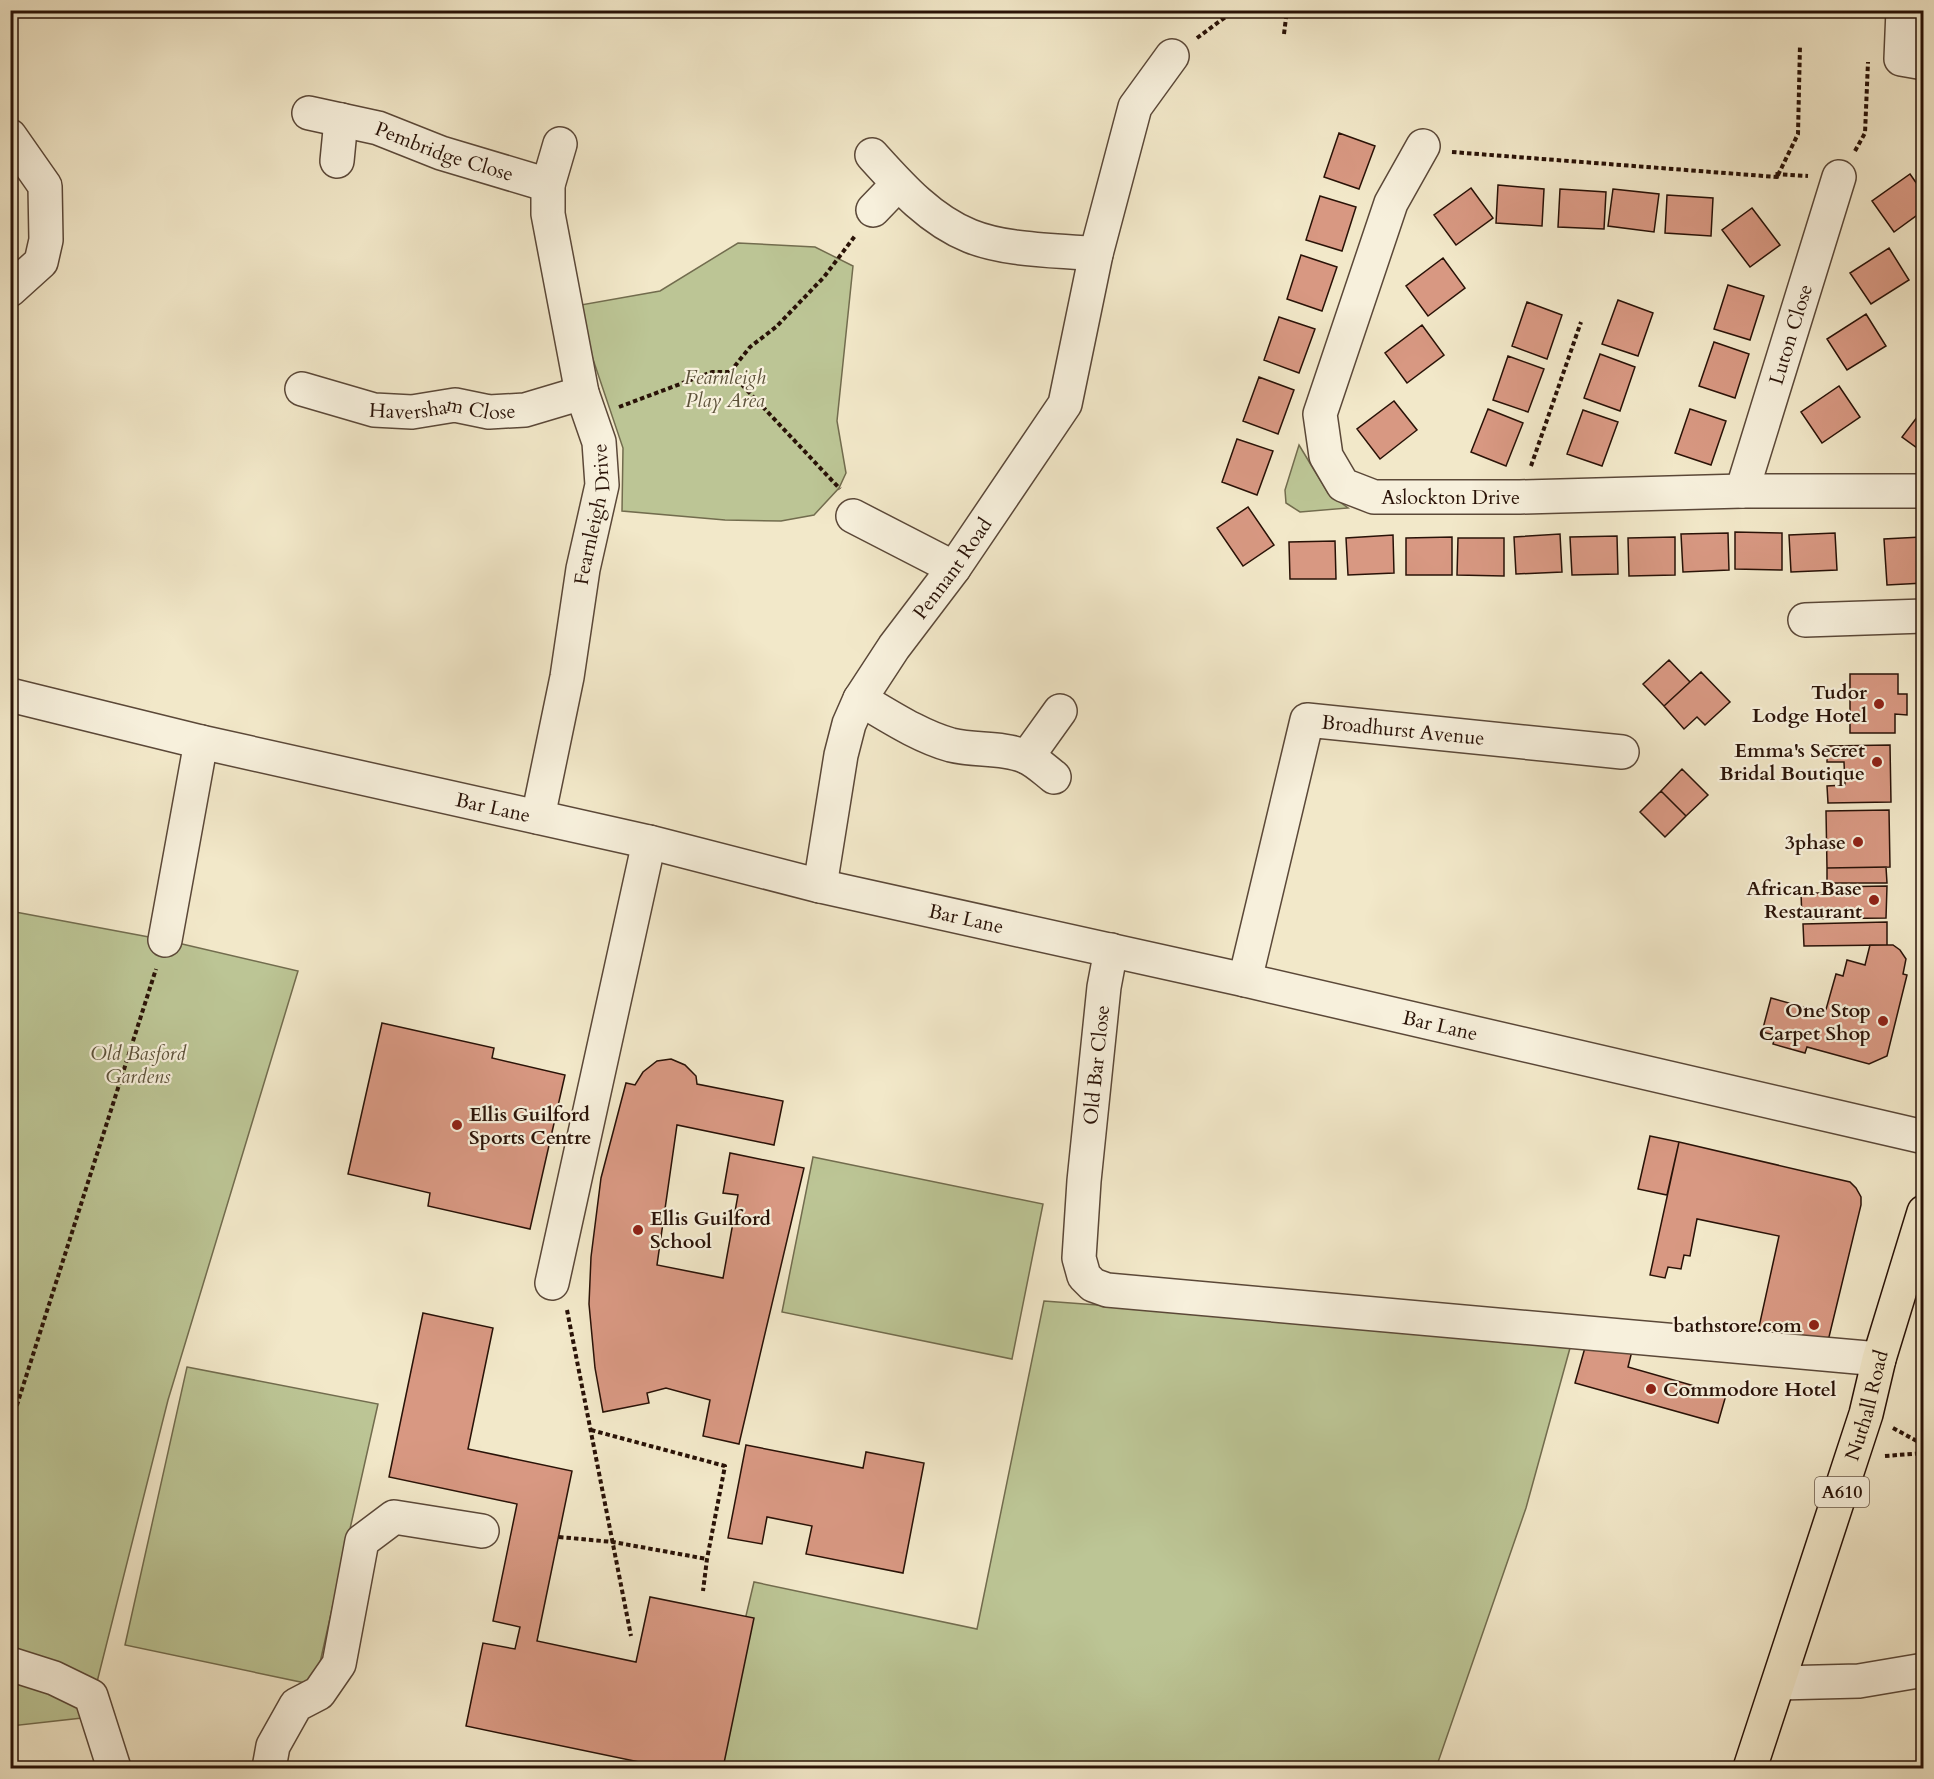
<svg xmlns="http://www.w3.org/2000/svg" width="1934" height="1779" viewBox="0 0 1934 1779" font-family="Cardo,serif">
  <style>
    .green { fill: #bcc595; stroke: #726c4e; stroke-width: 1.5 }
    .building { fill: #d89882; stroke: #291207; stroke-width: 1.5 }
    .lines { fill: none; stroke-linecap: round; stroke-linejoin: round }
    .minor-casing { stroke: #5b4838; stroke-width: 36 }
    .highway-casing { stroke: #291207; stroke-width: 36 }
    .path { stroke: #291207; stroke-width: 4; stroke-dasharray: 4.5 3; stroke-linecap: butt }
    .minor { stroke: #f7f0dc; stroke-width: 33 }
    .highway { stroke: #f2e8c9; stroke-width: 33 }
    .poi-dot { fill: #8f2418; stroke: #f7f0dc; stroke-width: 2 }
    .labels { text-anchor: middle; stroke-width: 4.5; stroke-linejoin: round; paint-order: stroke }
    .shield { fill: #f7f0dc; stroke: #675547; stroke-width: 1.5 }
    .shield-label { font-size: 18px; font-weight: bold; fill: #291207 }
    .street-label { font-size: 20px; fill: #291207; stroke: #f7f0dc }
    .park-label { font-size: 20px; font-style: italic; fill: #5c5139; stroke: #f7f0dc }
    .poi-label { font-size: 20px; font-weight: bold; fill: #291207; stroke: #f7f0dc; text-anchor: end }
  </style>
  <rect width="100%" height="100%" fill="#f2e8c9"/>
  <filter id="stains"><feTurbulence type="fractalNoise" baseFrequency=".00333" numOctaves="4"/><feColorMatrix values="0 0 0 0 .2 0 0 0 0 .09 0 0 0 0 .02 0 0 0 .5 -.17"/></filter>
  <radialGradient id="worn" r=".72"><stop offset=".6" stop-color="#630" stop-opacity="0"/><stop offset="1" stop-color="#630" stop-opacity=".3"/></radialGradient>
  <path class="green" d="M738,243L815,247L853,266L837,421L846,473L839,488L814,515L781,521L725,520L622,511L623,448L575,306L660,291Z
    M1299,445L1328,493L1348,508L1300,512L1286,503L1285,490Z
    M10,911L165,940L298,971L168,1400L97,1682L82,1718L11,1726Z
    M813,1157L1043,1204L1012,1359L782,1312Z
    M1044,1301L1471,1333L1570,1348L1526,1508L1436,1768H710L754,1582L977,1629Z
    M187,1367L378,1404L315,1685L125,1645Z"/>
  <path class="building" d="M1339,133L1375,146L1359,189L1324,177Z
    M1910,174L1924,194V210L1894,232L1872,201Z
    M1498,185L1544,189L1542,226L1496,223Z
    M1471,188L1493,218L1456,245L1434,215Z
    M1560,189L1606,192L1604,229L1558,227Z
    M1613,189L1659,194L1654,232L1608,226Z
    M1667,195L1713,198L1711,236L1665,233Z
    M1320,196L1356,207L1342,251L1306,240Z
    M1752,208L1780,245L1750,267L1722,230Z
    M1889,248L1909,280L1871,304L1850,273Z
    M1301,255L1337,267L1322,311L1287,299Z
    M1443,258L1465,288L1428,316L1406,286Z
    M1728,285L1764,296L1750,340L1714,329Z
    M1618,300L1653,313L1638,356L1602,344Z
    M1527,302L1562,315L1547,359L1512,346Z
    M1866,314L1886,346L1847,370L1827,339Z
    M1279,317L1315,329L1299,373L1264,360Z
    M1422,325L1444,355L1407,383L1385,353Z
    M1714,342L1749,354L1735,398L1699,386Z
    M1600,354L1635,367L1620,411L1584,398Z
    M1508,356L1544,369L1528,412L1493,400Z
    M1259,377L1294,390L1278,434L1243,421Z
    M1839,386L1860,417L1822,443L1801,412Z
    M1394,401L1417,430L1380,459L1357,429Z
    M1924,408V453L1902,437Z
    M1488,409L1523,423L1506,466L1471,452Z
    M1690,409L1726,421L1711,465L1675,453Z
    M1583,410L1618,422L1602,466L1567,454Z
    M1237,439L1273,451L1257,495L1222,482Z
    M1248,507L1274,545L1243,566L1217,528Z
    M1735,532L1782,533V570L1735,569Z
    M1728,533L1729,570L1683,572L1681,534Z
    M1835,533L1837,570L1791,572L1789,535Z
    M1560,534L1562,572L1516,574L1514,537Z
    M1393,535L1394,573L1348,575L1346,538Z
    M1617,536L1618,574L1572,575L1570,537Z
    M1452,537V575H1406V538Z
    M1675,537V575L1629,576L1628,538Z
    M1921,537L1924,583L1887,585L1884,539Z
    M1458,538H1504V576L1457,575Z
    M1335,541L1336,579H1290L1289,542Z
    M1669,660L1690,682L1664,706L1643,684Z
    M1701,672L1730,702L1705,725L1697,717L1684,729L1664,706Z
    M1850,674H1898V694H1907V715L1895,714V733H1850Z
    M1890,745L1891,802L1828,803L1827,786L1845,785L1844,762H1827V746Z
    M1682,769L1708,795L1686,816L1661,791Z
    M1661,791L1686,816L1665,837L1640,812Z
    M1889,810L1890,867L1827,868L1826,811Z
    M1886,867L1887,883H1827V868Z
    M1887,886L1886,918L1802,919L1801,893H1831V887Z
    M1887,922V945L1804,946L1803,924Z
    M1870,945H1893L1900,950L1906,959L1903,974L1907,975L1887,1056L1869,1064L1807,1047L1805,1053L1773,1044L1775,1035L1762,1032L1771,998L1825,1013L1836,974L1843,976L1847,960L1865,965Z
    M382,1023L494,1048L492,1058L565,1075L530,1229L428,1206L430,1193L348,1174Z
    M671,1059L685,1065L696,1076L697,1084L783,1101L774,1145L677,1125L657,1265L723,1278L738,1195L723,1193L730,1153L804,1168L739,1444L703,1436L710,1400L666,1388L647,1393L649,1403L603,1412L595,1368L589,1304L591,1257L601,1178L626,1083L635,1085L643,1072L657,1061Z
    M1650,1136L1679,1142L1667,1195L1638,1189Z
    M1679,1142L1850,1182L1856,1188L1861,1197V1205L1829,1337L1816,1344L1757,1336L1779,1236L1697,1219L1690,1256L1684,1255L1681,1269L1668,1267L1665,1278L1650,1275Z
    M423,1313L493,1328L468,1449L572,1471L537,1641L636,1662L650,1597L754,1618L723,1768H668L466,1726L483,1643L515,1649L520,1627L493,1621L517,1504L389,1477Z
    M1586,1344L1633,1347L1628,1367L1726,1395L1718,1423L1575,1383Z
    M746,1445L863,1468L866,1452L924,1463L903,1573L806,1554L812,1526L767,1517L762,1544L728,1538Z"/>
  <g class="lines">
    <g class="minor-casing">
      <g id="minor">
        <path d="M1903,10L1901,59L1924,63"/>
        <path id="s1" d="M309,113L378,128L441,153L548,185"/>
        <path d="M10,136L45,186L46,240L41,262L10,290"/>
        <path id="s2" d="M1423,146L1391,203L1320,414L1326,456L1343,485L1374,497H1520L1742,491H1924"/>
        <path d="M872,155C900,186 930,220 970,236C1007,251 1057,250 1096,254"/>
        <path d="M337,161L341,120"/>
        <path d="M873,210L898,184"/>
        <path id="s3" d="M302,389L374,410L412,412L455,405L489,412L525,410L582,393"/>
        <path id="s4" d="M1742,491L1839,177"/>
        <path d="M853,516L954,568"/>
        <path d="M1805,620L1924,616"/>
        <path id="s5" d="M10,695L201,742L649,842L820,886L1245,980L1924,1137"/>
        <path d="M860,699C889,716 919,736 951,745C975,751 1001,747 1024,756C1035,760 1045,770 1054,777"/>
        <path d="M1027,757L1060,711"/>
        <path id="s6" d="M538,817L567,677L583,569L602,485L599,442L582,393L548,214V185L560,144"/>
        <path id="s7" d="M820,886L841,755L849,724L860,699L894,647L954,568L1065,404L1096,254L1135,107L1172,56"/>
        <path d="M165,940L201,742"/>
        <path d="M1111,950L1104,987L1084,1181L1079,1258L1084,1276L1093,1285L1107,1290L1879,1359"/>
        <path id="s8" d="M1245,980L1307,720L1622,752"/>
        <path d="M552,1283L649,842"/>
        <path d="M10,1664L54,1678L91,1696L114,1768"/>
        <path d="M1779,1683L1859,1681L1924,1670"/>
        <path d="M269,1768L273,1746L296,1705L319,1693L339,1664L362,1541L394,1517L482,1531"/>
      </g>
    </g>
    <g class="highway-casing">
      <g id="highway">
        <path id="s9" d="M1750,1768L1866,1414L1879,1359L1924,1212"/>
      </g>
    </g>
    <path class="path" d="M1284,34L1287,10
      M1197,38L1235,10
      M1855,151L1865,133L1868,62
      M1452,152L1777,177L1775,174L1808,176
      M1778,175L1798,134L1800,45
      M730,372L750,347L776,327L824,277L855,236
      M619,407L712,372H730L840,489
      M1531,466L1581,322
      M567,1310L631,1636
      M10,1419L16,1408L156,969
      M1893,1428L1924,1445
      M591,1430L725,1466L707,1559L703,1591
      M1885,1456L1924,1453
      M559,1537L613,1542L707,1559"/>
    <use href="#minor" class="minor"/>
    <use href="#highway" class="highway"/>
  </g>
  <g class="poi-dot">
    <circle cx="1879" cy="704" r="6"/>
    <circle cx="1877" cy="762" r="6"/>
    <circle cx="1858" cy="842" r="6"/>
    <circle cx="1874" cy="900" r="6"/>
    <circle cx="1883" cy="1021" r="6"/>
    <circle cx="457" cy="1125" r="6"/>
    <circle cx="638" cy="1230" r="6"/>
    <circle cx="1814" cy="1325" r="6"/>
    <circle cx="1651" cy="1389" r="6"/>
  </g>
  <g class="labels">
    <rect class="shield" x="1815" y="1477" width="54" height="30" rx="4.5"/>
    <g class="shield-label">
      <text x="1842" y="1498">A610</text>
    </g>
    <g class="street-label">
      <text dy="7" stroke="none"><textPath href="#s1" startOffset="141">Pembridge Close</textPath></text>
      <text dy="7" stroke="none"><textPath href="#s4" startOffset="164">Luton Close</textPath></text>
      <text dy="7" stroke="none"><textPath href="#s3" startOffset="144">Haversham Close</textPath></text>
      <text dy="7" stroke="none"><textPath href="#s2" startOffset="474">Aslockton Drive</textPath></text>
      <text dy="7" stroke="none"><textPath href="#s6" startOffset="308">Fearnleigh Drive</textPath></text>
      <text dy="7" stroke="none"><textPath href="#s7" startOffset="352">Pennant Road</textPath></text>
      <text dy="7" stroke="none"><textPath href="#s8" startOffset="364">Broadhurst Avenue</textPath></text>
      <text dy="7" stroke="none"><textPath href="#s5" startOffset="496">Bar Lane</textPath></text>
      <text dy="7" stroke="none"><textPath href="#s5" startOffset="982">Bar Lane</textPath></text>
      <text dy="7" stroke="none"><textPath href="#s5" startOffset="1468">Bar Lane</textPath></text>
      <text transform="translate(1096 1065) rotate(-84)" y="7">Old Bar Close</text>
      <text dy="7" stroke="none"><textPath href="#s9" startOffset="381">Nuthall Road</textPath></text>
    </g>
    <g class="park-label">
      <text x="725" y="384">Fearnleigh<tspan x="725" dy="23">Play Area</tspan></text>
      <text x="138" y="1060">Old Basford<tspan x="138" dy="23">Gardens</tspan></text>
    </g>
    <g class="poi-label">
      <text x="1867" y="699">Tudor<tspan x="1867" dy="23">Lodge Hotel</tspan></text>
      <text x="1865" y="757">Emma's Secret<tspan x="1865" dy="23">Bridal Boutique</tspan></text>
      <text x="1846" y="849">3phase</text>
      <text x="1862" y="895">African Base<tspan x="1862" dy="23">Restaurant</tspan></text>
      <text x="1871" y="1017">One Stop<tspan x="1871" dy="23">Carpet Shop</tspan></text>
      <text x="469" y="1121" text-anchor="start">Ellis Guilford<tspan x="469" dy="23">Sports Centre</tspan></text>
      <text x="650" y="1225" text-anchor="start">Ellis Guilford<tspan x="650" dy="23">School</tspan></text>
      <text x="1802" y="1332">bathstore.com</text>
      <text x="1663" y="1396" text-anchor="start">Commodore Hotel</text>
    </g>
  </g>
  <rect width="1934" height="1779" fill="none" stroke="#f2e8c9" stroke-width="36"/>
  <rect x="12" y="12" width="1910" height="1755" fill="none" stroke="#291207" stroke-width="3"/>
  <rect x="18" y="18" width="1898" height="1743" fill="none" stroke="#291207" stroke-width="1.5"/>
  <rect width="100%" height="100%" filter="url(#stains)"/>
  <rect width="100%" height="100%" fill="url(#worn)"/>
</svg>
